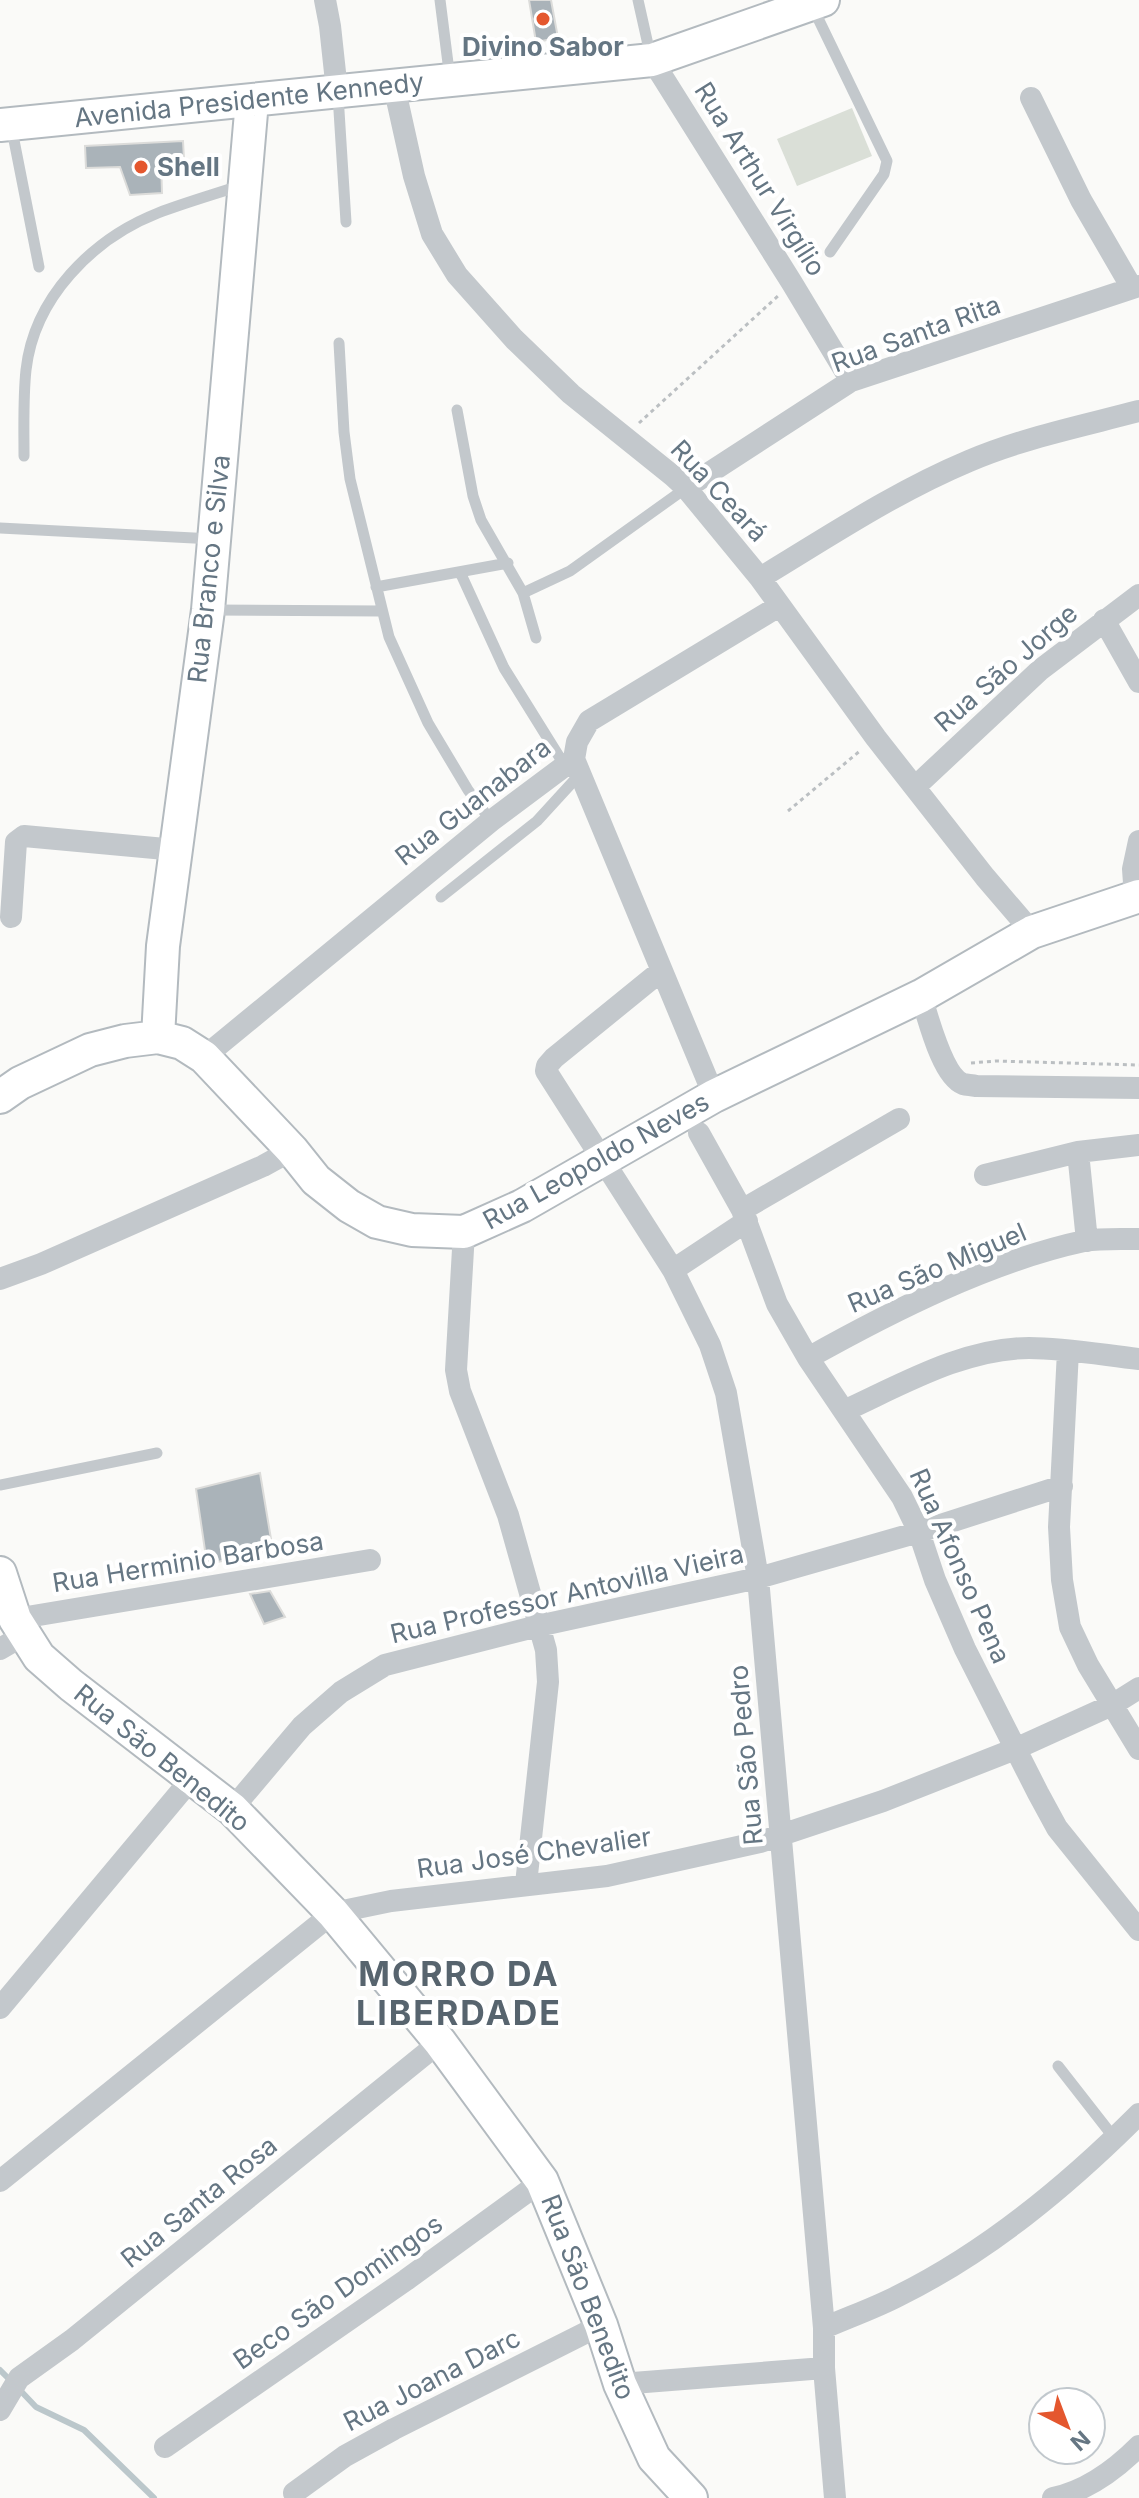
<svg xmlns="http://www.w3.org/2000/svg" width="1139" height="2498" viewBox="0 0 1139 2498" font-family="Inter,sans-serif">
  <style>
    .grass { fill: #dadfd7 }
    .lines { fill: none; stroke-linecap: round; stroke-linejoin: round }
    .stream { stroke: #bbc7cb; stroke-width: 6 }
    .building { fill: #aab3b9; stroke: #dcdcda; stroke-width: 2 }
    .secondary-casing { stroke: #b3babf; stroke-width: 36 }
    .path { stroke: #bbbfc2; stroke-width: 3; stroke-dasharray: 4 4; stroke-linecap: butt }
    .lane { stroke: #c3c8cc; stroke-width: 11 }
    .street { stroke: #c3c8cc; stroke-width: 22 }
    .secondary { stroke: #fff; stroke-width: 32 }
    .poi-dot { fill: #e4572e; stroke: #fff; stroke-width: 3 }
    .labels { text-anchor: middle; stroke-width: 8; stroke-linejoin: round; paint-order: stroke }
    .poi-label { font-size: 26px; font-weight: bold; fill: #657683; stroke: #fff }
    .street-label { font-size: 26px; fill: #657683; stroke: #fff }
    .district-label { font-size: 34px; font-weight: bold; letter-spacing: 2px; fill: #57646e; stroke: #fff }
  </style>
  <rect width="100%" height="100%" fill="#fafaf8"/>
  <path class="grass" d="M852,108L872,156L797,186L777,139Z"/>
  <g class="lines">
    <path class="stream" d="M0,2370L10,2380
      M18,2388L36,2407L84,2430L154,2498"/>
  </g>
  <path class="building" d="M529,0H551L558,38L536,42Z
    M183,141L184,159L161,160L162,193L130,195L120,167L86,168L85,146Z
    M260,1473L273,1551L207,1564L196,1489Z
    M270,1591L285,1617L264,1624L250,1594Z"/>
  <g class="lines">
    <g class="secondary-casing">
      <path id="secondary" d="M0,125L652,60L823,0
        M158,1037L163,946L208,610L252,101
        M0,1097L20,1083L90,1050L125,1041L158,1037L182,1043L204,1057L292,1150L316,1180L349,1206L377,1222L412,1230L464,1232L522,1206L714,1096L921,996L1032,932L1139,896
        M0,1573L15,1619L39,1657L71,1685L232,1809L333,1913L440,2042L542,2181L601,2325L620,2384L654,2458L691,2498"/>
    </g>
    <path class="path" d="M639,423L778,296
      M788,811L861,750
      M971,1063L996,1061L1139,1065"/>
    <path class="lane" d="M440,0L450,79
      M638,0L651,58
      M813,8L887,161L884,174L830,252
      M338,95L346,222
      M11,125L39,267
      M339,343L344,432L350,479L389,637L428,723L468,790L491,821
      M457,410L473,496L481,520L523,593L536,638
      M24,456C24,427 23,398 26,370C34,298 92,239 158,213C184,203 212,195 239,186
      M0,528L213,539
      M460,572L504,668L565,766
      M376,587L508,563
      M523,593L570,571L686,488
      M212,610L381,611
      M441,897L537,821L580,774
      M0,1485L157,1453
      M1058,2066L1115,2139"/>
    <path class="street" d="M325,0L330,26L337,91
      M652,60L792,283L851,381
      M394,86L414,176L432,234L457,275L514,339L571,394L673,476L686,488L760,578L876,738L985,877L1032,932
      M1031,98L1081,200L1132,288
      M686,488L851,381L1139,286
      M760,578C828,537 895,492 969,461C1023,438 1082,426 1139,411
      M1104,620L1139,682
      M574,759L714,1096
      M915,787L1040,670L1139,595
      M1135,897L1133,869L1139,841
      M11,917L16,842L24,836L176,850
      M661,971L554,1058L547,1066L546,1071L673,1270L710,1345L726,1393L758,1578L824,2328V2368L835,2498
      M921,996C928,1017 942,1076 963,1084C967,1085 972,1085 976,1086L1139,1088
      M204,1057L491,821L574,759L577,742L589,721L779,606
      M699,1133L742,1210L777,1304L808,1358L902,1497L919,1532L935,1580L965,1649L1038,1793L1057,1828L1139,1930
      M1078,1152L1087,1241
      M985,1175L1078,1152L1139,1145
      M742,1210L899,1119
      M464,1232L456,1370L460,1391L508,1515L546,1650L548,1682L526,1884
      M673,1270L747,1221
      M0,1279L41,1264L263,1166L292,1150
      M1068,1351L1059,1527L1062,1580L1070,1627L1088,1665L1139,1749
      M808,1358C892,1311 991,1261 1084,1241C1101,1238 1121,1239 1139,1239
      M844,1411C901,1385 964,1348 1029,1348C1065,1348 1103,1355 1139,1359
      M15,1619L370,1560
      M0,1649L24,1635
      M232,1809L302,1726L341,1692L385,1665L538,1626L758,1578L919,1532L1062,1486
      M0,2008L193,1777
      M0,2181L333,1913L391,1901L607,1876L760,1842L883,1801L1015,1749L1112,1705L1139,1688
      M824,2328C849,2317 875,2308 898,2296C989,2251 1068,2185 1139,2114
      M620,2384L824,2368
      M0,2410L19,2378L72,2340L440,2042
      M165,2447L406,2280L542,2181
      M294,2493L345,2456L394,2429L601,2325
      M1053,2498C1087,2491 1115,2470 1139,2446"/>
    <use href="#secondary" class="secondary"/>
  </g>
  <g class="poi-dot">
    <circle cx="543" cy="19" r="8"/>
    <circle cx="141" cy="167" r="8"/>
  </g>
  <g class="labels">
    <g class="poi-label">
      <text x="543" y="56">Divino Sabor</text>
      <text x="157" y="176" text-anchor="start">Shell</text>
    </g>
    <g class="street-label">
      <text transform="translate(249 100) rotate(-6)" y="9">Avenida Presidente Kennedy</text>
      <text transform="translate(760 179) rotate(58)" y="9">Rua Arthur Virgílio</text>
      <text transform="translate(916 334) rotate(-20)" y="9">Rua Santa Rita</text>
      <text transform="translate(719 491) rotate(47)" y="9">Rua Ceará</text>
      <text transform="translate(209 569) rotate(-84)" y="9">Rua Branco e Silva</text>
      <text transform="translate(1006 668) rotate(-41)" y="9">Rua São Jorge</text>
      <text transform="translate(473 802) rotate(-38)" y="9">Rua Guanabara</text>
      <text transform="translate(596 1161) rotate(-29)" y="9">Rua Leopoldo Neves</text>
      <text transform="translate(937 1268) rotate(-23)" y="9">Rua São Miguel</text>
      <text transform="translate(188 1562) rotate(-9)" y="9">Rua Herminio Barbosa</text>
      <text transform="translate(960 1566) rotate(66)" y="9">Rua Afonso Pena</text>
      <text transform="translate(567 1594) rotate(-13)" y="9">Rua Professor Antovilla Vieira</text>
      <text transform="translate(746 1755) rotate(-95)" y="9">Rua São Pedro</text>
      <text transform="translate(162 1758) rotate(39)" y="9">Rua São Benedito</text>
      <text transform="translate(534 1853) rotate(-8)" y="9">Rua José Chevalier</text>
      <text transform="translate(199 2202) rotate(-39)" y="9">Rua Santa Rosa</text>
      <text transform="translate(338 2292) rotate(-35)" y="9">Beco São Domingos</text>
      <text transform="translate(588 2297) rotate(69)" y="9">Rua São Benedito</text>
      <text transform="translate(432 2380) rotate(-27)" y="9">Rua Joana Darc</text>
    </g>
    <g class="district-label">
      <text x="459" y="1986">MORRO DA<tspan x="459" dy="39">LIBERDADE</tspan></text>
    </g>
  </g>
  <g transform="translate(1067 2426) rotate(138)"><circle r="38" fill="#ffffff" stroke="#c1c8cd" stroke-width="2"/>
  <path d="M0-6L14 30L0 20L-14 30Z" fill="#e4572e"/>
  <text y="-12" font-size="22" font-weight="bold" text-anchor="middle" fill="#657683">N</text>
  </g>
</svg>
